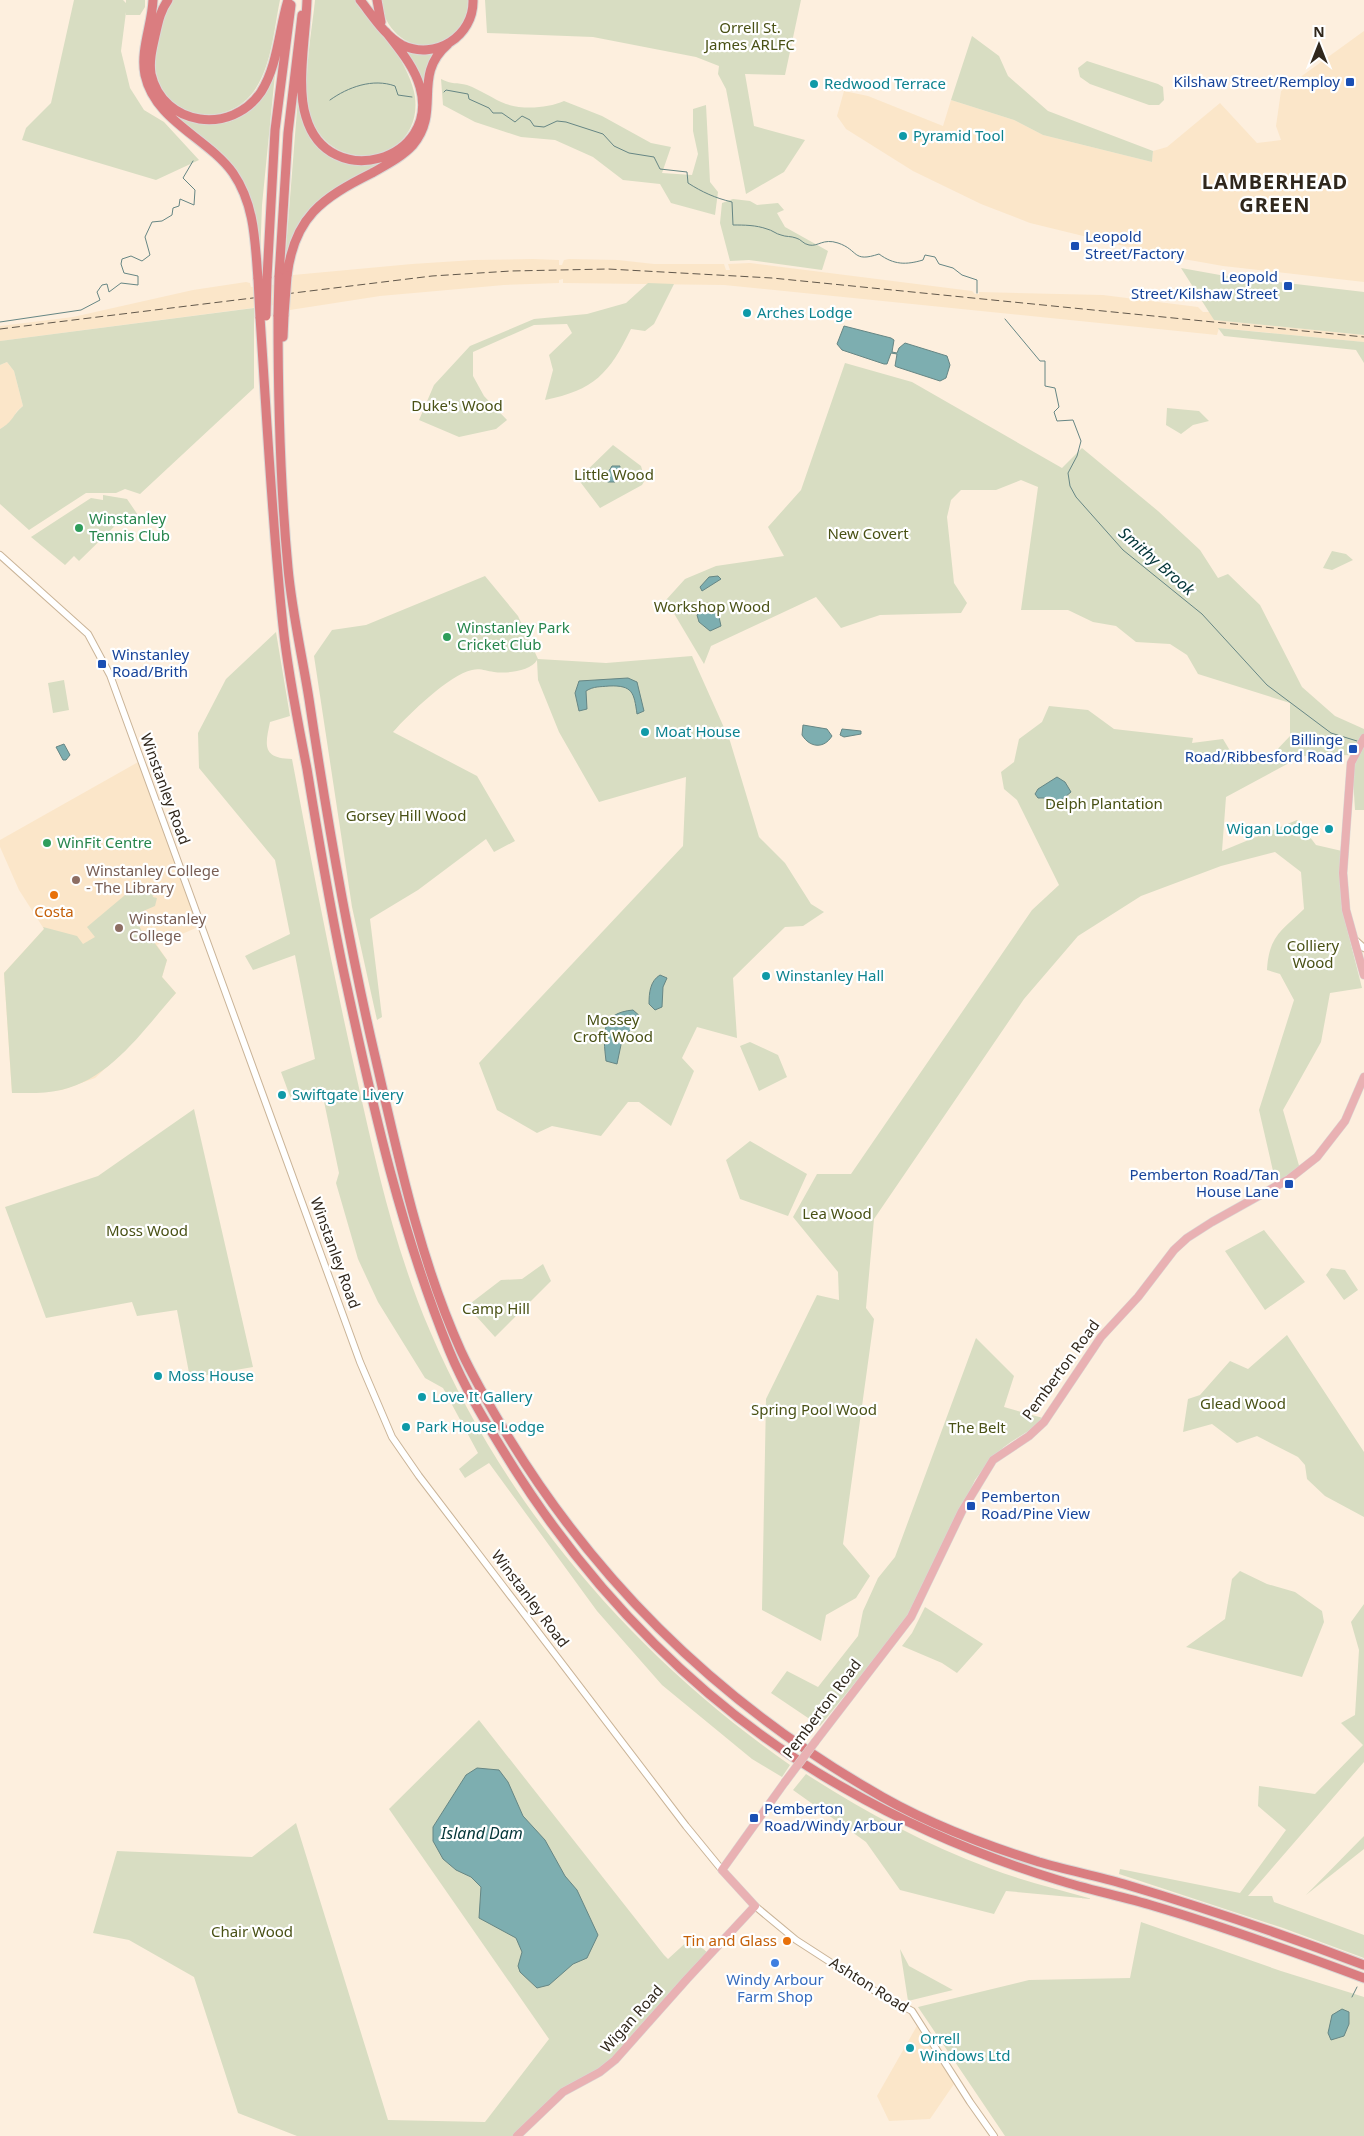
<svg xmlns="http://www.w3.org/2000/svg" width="1364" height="2136" viewBox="0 0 1364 2136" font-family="'Noto Sans',sans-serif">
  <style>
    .built { fill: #fbe6c9 }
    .green { fill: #d8ddc2 }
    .water { fill: #7daeb0; stroke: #668684 }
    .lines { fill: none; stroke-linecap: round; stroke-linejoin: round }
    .stream { stroke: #668684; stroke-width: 1 }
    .secondary-casing { stroke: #cab498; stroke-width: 8 }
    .primary-casing { stroke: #dad8d6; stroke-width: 9 }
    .highway-casing { stroke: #dad8d6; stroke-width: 11 }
    .secondary { stroke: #fff; stroke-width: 6 }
    .primary { stroke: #e9b1b3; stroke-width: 8 }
    .highway { stroke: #da7d80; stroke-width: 9 }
    .rail { stroke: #62584b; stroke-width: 1; stroke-dasharray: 8 4; stroke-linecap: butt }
    .primary-bridge-casing { stroke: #dad8d6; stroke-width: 9; stroke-linecap: butt }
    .highway-bridge-casing { stroke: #dad8d6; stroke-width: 11; stroke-linecap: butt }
    .primary-bridge { stroke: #e9b1b3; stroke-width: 8 }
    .highway-bridge { stroke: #da7d80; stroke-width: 9 }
    .transit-dot { fill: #1a4fb4; stroke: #fff; stroke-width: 2 }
    .culture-dot { fill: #0f9aa8; stroke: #fff; stroke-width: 2 }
    .leisure-dot { fill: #2e9e5b; stroke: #fff; stroke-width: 2 }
    .education-dot { fill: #8d6e63; stroke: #fff; stroke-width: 2 }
    .food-dot { fill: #e8710a; stroke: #fff; stroke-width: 2 }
    .shop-dot { fill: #3f7fe0; stroke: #fff; stroke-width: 2 }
    .labels { text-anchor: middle; stroke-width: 4.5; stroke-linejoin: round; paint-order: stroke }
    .park-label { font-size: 15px; fill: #495115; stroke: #fff }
    .transit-label { font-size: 15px; fill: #164399; stroke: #fff; text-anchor: end }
    .culture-label { font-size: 15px; fill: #0d838f; stroke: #fff; text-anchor: start }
    .leisure-label { font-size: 15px; fill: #27864d; stroke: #fff; text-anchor: start }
    .street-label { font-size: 15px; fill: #30271c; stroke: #fff }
    .education-label { font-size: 15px; fill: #785e54; stroke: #fff; text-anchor: start }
    .food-label { font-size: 15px; fill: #c56008; stroke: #fff }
    .shop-label { font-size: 15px; fill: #366cbe; stroke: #fff }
    .water-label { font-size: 16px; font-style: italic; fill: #033538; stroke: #fff }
    .district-label { font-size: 20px; font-weight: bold; letter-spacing: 1px; fill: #30271c; stroke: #fff }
  </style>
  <rect width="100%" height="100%" fill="#fdefde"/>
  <path class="built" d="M1364,31V282L1223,266L1161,255L1030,223L981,204L913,171L846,129L837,116L844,91L868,96L943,126L951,100L1014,120L1043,135L1152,162L1153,151L1167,147L1220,103L1257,143L1281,140L1276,126L1281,91Z
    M533,259L559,260V265H562L564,260L569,259L618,260L654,264H724L726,270H730L728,264L750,263L972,291L975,294H979V292L1103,295L1198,307L1203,312H1210L1214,320L1364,335V342L1219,328L1217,335L724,285L563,283V279L559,280V283L504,285L380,296L290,310V303L0,341V326L73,317L193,290L246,282L250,283L251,287L292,283L293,275L412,264L474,260Z
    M7,362L14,371L23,406L17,411L11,422L0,429V365Z
    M140,761L198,927L157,945L167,960L162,977L176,993L125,1050L95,1078L62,1090L12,1093L4,973L44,929L19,890L0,847V840Z
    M918,2024L954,2084L930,2119L889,2121L877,2096Z"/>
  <path class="green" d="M74,0H123L126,3V0H145V7L140,15H126V12L121,51L130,88L144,110L164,122L199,160L156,180L22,140L26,128L51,103Z
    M173,0H280C274,29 272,63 256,88C231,128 170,122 157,76C152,58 159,40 163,23L161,22Z
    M315,0H357C377,21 412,69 415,97C423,162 332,179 311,117C301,88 312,31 315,0Z
    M380,0H470C465,60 390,62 380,0Z
    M485,0H801L785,75L745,74L754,126L805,140L784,172L746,194L726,89L718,74L719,66L696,57L593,37L487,33Z
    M972,36L999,56L1008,76L1048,111L1153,151L1152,162L1043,135L1014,120L951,100Z
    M407,51L435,52L427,66L424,86Z
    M1087,61L1158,84L1163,87L1164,100L1159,105H1149L1090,84L1080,77L1078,68Z
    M276,64L262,205L260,259L256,216L245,186L168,108C189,122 222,133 244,113C255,103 267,77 276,64Z
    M441,79C452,85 457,82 467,85C481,90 493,99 506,104C524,110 548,108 564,101L602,116L651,143L671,147L662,173L692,175L698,154L693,131V109L706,105L710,182L718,192L715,215L671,203L660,184L623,180L593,157L555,140L521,137L475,122L443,105Z
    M299,85C300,97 300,111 304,123C316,159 356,173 389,158C336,192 304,192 285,261Z
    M733,199L750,201L757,205L778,203L784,210L777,213L785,227L828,251L822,270L749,260L730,261L720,223L722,203Z
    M1181,268L1220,275L1364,292V335L1214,320Z
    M648,283L674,284L654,324L645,331L631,329C609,374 594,390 545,400L553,370L549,355L572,333L567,324L534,325L473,352V376L484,396L507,420L496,429L459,437L419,420L434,385L470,346L534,319L587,314L626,303Z
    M254,308V388L140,494L125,489L116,493H86L29,530L0,504V429C14,421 12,415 23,406L14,371L7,362L0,365V341Z
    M1218,328L1364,342V363L1356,350L1224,336Z
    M845,363L912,382L1062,468L1082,448L1158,511L1200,550L1218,578L1228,574L1260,605L1302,687L1335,716L1364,729V737L1354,755L1302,756L1226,797L1222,851L1297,820L1316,845L1342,851L1341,905L1362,988L1330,993L1321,1042L1283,1110L1300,1169L1276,1184L1259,1110L1294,1000L1280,974L1267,970C1269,936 1281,931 1304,909L1301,872L1275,852L1221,866L1141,896L1078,936L1024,999L874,1219L866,1308L874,1319L843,1544L870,1576L856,1598L826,1615L821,1641L762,1610L766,1399L817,1295L839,1300L838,1272L793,1217L817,1174H851L1032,910L1059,885L1017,800L1004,789L1001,772L1014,762L1019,739L1042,722L1049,706L1088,710L1114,729L1193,738L1192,743L1223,739L1235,759L1253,752L1269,758L1290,736V703L1198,674L1187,655L1170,644L1136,642L1116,626L1093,622L1068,610H1021L1038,487L1021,480L996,490H961L951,500L947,517L954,583L967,603L961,613L880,615L841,628L816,597L711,646L704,664L666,600L685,579L716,566L784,556L768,527L801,490Z
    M1167,408L1199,411L1209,421L1193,425L1181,434L1166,425Z
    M613,445L641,466L645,480L642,485L600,508L578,479Z
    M103,495L127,499L140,518L133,524L122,519L79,561L74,556L65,565L31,537L91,498L103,500Z
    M1332,551L1346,554L1353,560L1332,570L1323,568Z
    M485,576L518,616L538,659L606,663L692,656L730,741L759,837L785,863L811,904L824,912L803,926L785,927L733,978L737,1038L697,1027L682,1058L694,1071L671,1126L639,1102H628L601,1136L552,1126L537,1133L497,1110L479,1063L683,846L686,777L599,802L559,732L538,680L537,660C531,671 506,674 494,672C485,671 481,668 472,670C449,675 409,714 393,732L477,776L515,841L494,852L486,839L418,890L370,919L382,1017L377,1020L352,907L314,656L332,630L366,625Z
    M276,632L290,716L270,722C265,746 262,758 292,759C312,866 333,973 357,1079C376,1164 395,1250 430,1331C505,1507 634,1656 790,1765L782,1777L752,1759L662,1685L597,1611L489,1463L465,1478L459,1469L478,1453L443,1388L425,1378L378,1302L358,1259L336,1183L339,1173L322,1092L291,1099L281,1072L315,1059L295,955L253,970L245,956L290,934L275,860L199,768L198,733L226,679Z
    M64,680L69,710L53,713L48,683Z
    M1364,743V810H1355L1352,761Z
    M137,885L142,892L146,890L149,894L152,892L153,897L157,898L155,906L134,915L146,940L151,938L167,960L162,977L176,993C144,1029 111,1079 61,1090C45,1094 28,1093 12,1093L4,973L44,929L43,927L77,936L83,944L95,937L87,927Z
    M750,1042L778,1055L787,1077L759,1091L740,1046Z
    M194,1109L253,1367L190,1378L177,1310L137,1316L132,1302L46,1318L5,1207L98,1176Z
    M750,1141L807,1174L788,1216L740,1199L726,1160Z
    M1264,1230L1305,1282L1265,1310L1225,1251Z
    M543,1264L551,1281L495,1337L467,1306L501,1280L522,1279Z
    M1331,1268L1345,1270L1358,1290L1344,1300L1326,1275Z
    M1287,1335L1364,1452V1517L1325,1496L1307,1479L1305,1465L1298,1457L1257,1436L1237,1443L1212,1424L1183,1432L1188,1399L1200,1395L1230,1361L1248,1369Z
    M976,1338L1014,1376L1004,1407L1043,1418C1032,1431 1017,1437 1004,1447C992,1457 984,1468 975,1480L910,1615L820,1726L771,1693L787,1671L818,1687L858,1636L863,1611L878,1578L895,1557Z
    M1240,1571L1267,1584L1295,1592L1322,1611L1324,1622L1302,1677L1186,1647L1225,1619L1232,1579Z
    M1364,1604V1762L1248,1896H1272L1274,1902L1364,1935V1958L1283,1928L1119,1874L1120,1869L1240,1893L1286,1830L1258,1806L1259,1786L1315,1794L1363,1745L1341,1723L1355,1715L1359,1650L1351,1622Z
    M925,1607L983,1644L957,1673L942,1663L902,1646L912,1633Z
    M479,1720L664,1955L668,1959L691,1938L709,1954L617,2062L569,2090L515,2136H297L238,2113L194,1977L129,1940L93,1933L117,1851L252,1857L296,1823L388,2120L485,2122L549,2039L389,1809Z
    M806,1774C863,1811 925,1844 989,1868C1022,1881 1058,1889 1092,1899L1006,1891L994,1914L900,1890L866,1842L793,1790Z
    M1364,1836V1849L1306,1895Z
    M1141,1922L1281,1971L1364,1997V2136H1005L918,2007L1029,1980L1130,1978Z
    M900,1949L909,1966L953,1990L908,2001Z"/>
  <path class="water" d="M844,326L891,338L894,340L892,352L897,353L899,348L905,343L947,356L950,365L946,378L940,381L897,367L895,366L897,354L891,353L887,364H884L842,350L837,344Z
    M612,466H620L619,476L615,482H608L604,479Z
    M718,576L721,579L702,591L700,587L709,577Z
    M703,610H712L719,617L721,626L710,631L699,622L697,615Z
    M628,678L637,682L644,711L637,714C634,693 633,685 609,686C600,687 594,686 586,691L587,709L579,711L575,693L579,681Z
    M803,725L827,729L832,736C824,749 810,748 802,735Z
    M842,729L861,731V734L844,737L840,735Z
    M64,744L70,755L66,760H63L56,747Z
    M1057,777L1065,782L1071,792L1053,807L1047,805L1046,798H1038L1035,794L1038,789Z
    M660,975L667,978L663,987L662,1007L655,1010L649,1004C649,993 650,981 660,975Z
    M633,1010L641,1017L622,1040L617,1064L606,1061C603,1034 600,1013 633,1010Z
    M477,1768L499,1770L508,1782L523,1816L545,1840L565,1876L577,1890L598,1935L587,1958L573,1964L549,1985L537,1988L520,1972L518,1966L522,1952L516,1938L479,1918L481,1887L471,1877L456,1870L443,1859L433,1841V1827L466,1775Z
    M1342,2009L1349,2012V2024L1344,2036L1331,2040L1328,2033L1332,2015Z"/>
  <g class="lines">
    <path class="stream" d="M444,92L446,90L468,94L469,99L489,108L493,113H502L515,122L522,116L530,120L534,126L544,127L557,121L566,122L603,134L614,146L629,153L654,157L660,169L687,172L688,183C702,192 715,198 732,202L733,225C744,225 756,225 767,229C772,230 776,234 781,235C786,237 791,236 796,238C801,239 803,244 809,245C818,247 823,238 838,243C859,250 852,263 879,254C894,265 906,265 923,260L925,255L935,257L939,264L953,268L962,275L977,280V293
      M330,100C348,87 373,78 395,86L398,95L412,97
      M1005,319L1040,361H1045V386L1055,388L1059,407L1054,412L1057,421L1073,420L1081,441L1077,456L1068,473L1070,486L1076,497L1123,550L1202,614L1267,685L1331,733L1357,741
      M0,322L81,310L100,300L97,292L102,285L107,284L109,292L121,283L138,285V276L124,273L121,264L122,259L131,256L142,261L150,255L145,237L152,222L162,221L172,215L173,208L179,206L180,199L194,205L195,190L183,178L193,161
      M1352,1997L1357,1987"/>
    <g class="secondary-casing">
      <path id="secondary" d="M0,555L88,634L110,675L360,1362L392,1437L419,1476L686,1826L722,1870
        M1354,939L1364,948
        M755,1906L796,1940L878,1993L912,2011L970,2102L994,2136"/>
    </g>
    <g class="primary-casing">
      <path id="primary" d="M1364,738L1351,763L1343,873L1346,910L1364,975
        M815,1742L911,1617L962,1511L993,1460L1029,1436L1044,1422L1101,1337L1138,1297L1174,1250L1187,1238L1212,1222L1289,1179L1317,1157L1345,1121L1364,1077
        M517,2136L563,2092L600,2072L615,2060L687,1979L755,1906L722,1870L785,1782"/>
    </g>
    <g class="highway-casing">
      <path id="highway" d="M153,0C152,25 140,50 145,75C155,121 208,138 233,173C255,205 255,242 258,279
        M168,0C160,11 158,23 155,36C152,49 149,61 151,74C163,127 232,135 261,92C278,65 279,29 288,0
        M307,0C306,34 296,86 306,117C328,193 441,161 420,87C414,66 399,49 386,32
        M360,0C372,15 385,36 402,45C435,61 474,36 473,0
        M377,0L381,22
        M287,276C294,217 322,198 372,173C386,165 402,157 413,145C442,110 411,76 448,44
        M279,277L288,133L302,15
        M267,278L275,130L291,5
        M278,315C278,400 280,484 288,568C292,612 302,655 309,699C327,819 347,937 375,1056C398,1155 419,1258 461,1351C475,1381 492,1410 509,1438C599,1585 719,1701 867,1788C919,1820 981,1844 1039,1862C1067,1870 1096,1876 1124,1884C1205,1908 1285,1935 1364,1965
        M260,317C267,420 272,523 283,626C288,674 298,722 307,769C319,842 331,915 347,987C374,1112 401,1231 449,1350C464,1387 486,1423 507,1457C590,1592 705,1710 844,1788C912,1827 983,1857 1058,1880C1089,1890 1122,1896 1154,1906C1225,1927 1294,1952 1364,1978
        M283,337L284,315"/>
    </g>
    <use href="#secondary" class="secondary"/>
    <use href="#primary" class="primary"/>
    <use href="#highway" class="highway"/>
    <path class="rail" d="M0,329L432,276L511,271L608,269L772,278L1364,337"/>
    <g class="primary-bridge-casing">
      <path id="primary-bridge" d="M785,1782L815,1742"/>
    </g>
    <g class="highway-bridge-casing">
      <path id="highway-bridge" d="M258,279L260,317
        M278,315L279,277
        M284,315L287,276
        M266,316L267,278"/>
    </g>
    <use href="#primary-bridge" class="primary-bridge"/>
    <use href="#highway-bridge" class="highway-bridge"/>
  </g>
  <g class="transit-dot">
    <rect x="1345" y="77" width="10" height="10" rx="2.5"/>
    <rect x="1070" y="241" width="10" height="10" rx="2.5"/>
    <rect x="1283" y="281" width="10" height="10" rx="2.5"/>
    <rect x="97" y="659" width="10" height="10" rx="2.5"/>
    <rect x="1348" y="744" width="10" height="10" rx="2.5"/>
    <rect x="1284" y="1179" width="10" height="10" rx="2.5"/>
    <rect x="966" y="1501" width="10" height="10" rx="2.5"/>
    <rect x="749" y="1813" width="10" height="10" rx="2.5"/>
  </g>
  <g class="culture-dot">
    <circle cx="814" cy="84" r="5"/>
    <circle cx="903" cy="136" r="5"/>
    <circle cx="747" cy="313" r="5"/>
    <circle cx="645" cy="732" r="5"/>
    <circle cx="1329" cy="829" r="5"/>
    <circle cx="766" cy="976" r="5"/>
    <circle cx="282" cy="1095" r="5"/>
    <circle cx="158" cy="1376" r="5"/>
    <circle cx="422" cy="1397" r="5"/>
    <circle cx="406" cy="1427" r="5"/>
    <circle cx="910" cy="2048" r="5"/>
  </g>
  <g class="leisure-dot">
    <circle cx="79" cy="528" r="5"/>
    <circle cx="447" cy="637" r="5"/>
    <circle cx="47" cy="843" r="5"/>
  </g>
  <g class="education-dot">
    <circle cx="76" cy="880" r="5"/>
    <circle cx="119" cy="928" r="5"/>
  </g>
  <g class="food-dot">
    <circle cx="54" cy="895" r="5"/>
    <circle cx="787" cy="1941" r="5"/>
  </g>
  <circle class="shop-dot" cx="775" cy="1963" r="5"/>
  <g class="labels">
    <g class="park-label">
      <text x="750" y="33">Orrell St.<tspan x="750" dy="17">James ARLFC</tspan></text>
      <text x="457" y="411">Duke's Wood</text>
      <text x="614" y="480">Little Wood</text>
      <text x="868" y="539">New Covert</text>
      <text x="712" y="612">Workshop Wood</text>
      <text x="1104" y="809">Delph Plantation</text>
      <text x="406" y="821">Gorsey Hill Wood</text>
      <text x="1313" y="951">Colliery<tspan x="1313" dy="17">Wood</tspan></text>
      <text x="613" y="1025">Mossey<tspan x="613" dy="17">Croft Wood</tspan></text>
      <text x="837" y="1219">Lea Wood</text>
      <text x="147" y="1236">Moss Wood</text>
      <text x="496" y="1314">Camp Hill</text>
      <text x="1243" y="1409">Glead Wood</text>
      <text x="814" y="1415">Spring Pool Wood</text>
      <text x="977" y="1433">The Belt</text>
      <text x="252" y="1937">Chair Wood</text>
    </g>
    <g class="transit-label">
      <text x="1340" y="87">Kilshaw Street/Remploy</text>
      <text x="1085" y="242" text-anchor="start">Leopold<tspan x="1085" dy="17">Street/Factory</tspan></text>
      <text x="1278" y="282">Leopold<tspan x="1278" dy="17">Street/Kilshaw Street</tspan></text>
      <text x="112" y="660" text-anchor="start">Winstanley<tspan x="112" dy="17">Road/Brith</tspan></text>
      <text x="1343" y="745">Billinge<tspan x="1343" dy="17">Road/Ribbesford Road</tspan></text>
      <text x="1279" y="1180">Pemberton Road/Tan<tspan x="1279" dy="17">House Lane</tspan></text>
      <text x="981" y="1502" text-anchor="start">Pemberton<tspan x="981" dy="17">Road/Pine View</tspan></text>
      <text x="764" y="1814" text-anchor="start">Pemberton<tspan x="764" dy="17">Road/Windy Arbour</tspan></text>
    </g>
    <g class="culture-label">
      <text x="824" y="89">Redwood Terrace</text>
      <text x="913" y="141">Pyramid Tool</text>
      <text x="757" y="318">Arches Lodge</text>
      <text x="655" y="737">Moat House</text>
      <text x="1319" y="834" text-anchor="end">Wigan Lodge</text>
      <text x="776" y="981">Winstanley Hall</text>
      <text x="292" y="1100">Swiftgate Livery</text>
      <text x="168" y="1381">Moss House</text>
      <text x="432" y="1402">Love It Gallery</text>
      <text x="416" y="1432">Park House Lodge</text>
      <text x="920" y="2044">Orrell<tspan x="920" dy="17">Windows Ltd</tspan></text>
    </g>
    <g class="leisure-label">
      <text x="89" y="524">Winstanley<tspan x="89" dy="17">Tennis Club</tspan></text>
      <text x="457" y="633">Winstanley Park<tspan x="457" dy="17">Cricket Club</tspan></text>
      <text x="57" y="848">WinFit Centre</text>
    </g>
    <g class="street-label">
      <text transform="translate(165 789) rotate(70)" y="5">Winstanley Road</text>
      <text transform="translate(335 1253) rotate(70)" y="5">Winstanley Road</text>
      <text transform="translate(1061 1370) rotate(-54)" y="5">Pemberton Road</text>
      <text transform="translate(530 1599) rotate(53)" y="5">Winstanley Road</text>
      <text transform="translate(822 1709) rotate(-53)" y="5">Pemberton Road</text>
      <text transform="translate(869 1985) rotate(32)" y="5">Ashton Road</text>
      <text transform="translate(632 2019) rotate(-48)" y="5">Wigan Road</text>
    </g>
    <g class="education-label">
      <text x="86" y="876">Winstanley College<tspan x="86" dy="17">- The Library</tspan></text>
      <text x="129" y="924">Winstanley<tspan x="129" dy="17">College</tspan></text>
    </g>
    <g class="food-label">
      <text x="54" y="917">Costa</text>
      <text x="777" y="1946" text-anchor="end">Tin and Glass</text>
    </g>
    <g class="shop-label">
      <text x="775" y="1985">Windy Arbour<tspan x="775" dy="17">Farm Shop</tspan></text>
    </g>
    <g class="water-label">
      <text transform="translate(1157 561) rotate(41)" y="6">Smithy Brook</text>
      <text x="482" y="1839">Island Dam</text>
    </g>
    <g class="district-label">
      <text x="1275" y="189">LAMBERHEAD<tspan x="1275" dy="23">GREEN</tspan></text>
    </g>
  </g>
  <g transform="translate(1319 45)" stroke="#ffffff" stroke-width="4" paint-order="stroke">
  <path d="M0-4L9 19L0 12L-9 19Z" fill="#30271c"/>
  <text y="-8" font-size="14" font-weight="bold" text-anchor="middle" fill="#30271c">N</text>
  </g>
</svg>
